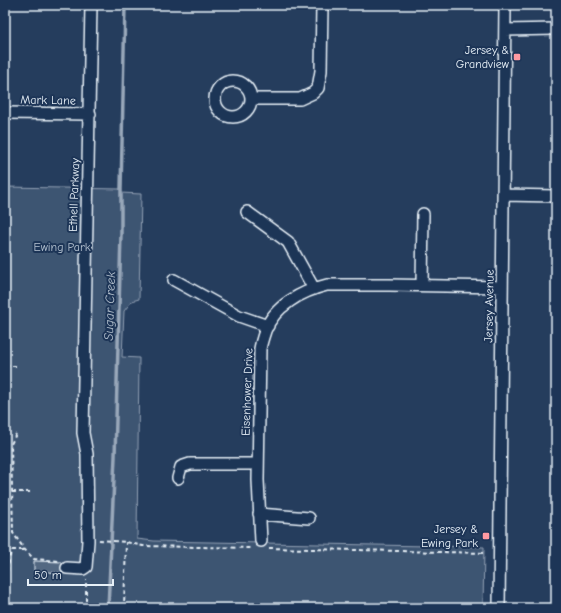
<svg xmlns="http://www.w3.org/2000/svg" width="561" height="613" viewBox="0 0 561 613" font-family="'Comic Neue',sans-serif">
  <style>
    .green { fill: #3e5472; stroke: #93a2b5 }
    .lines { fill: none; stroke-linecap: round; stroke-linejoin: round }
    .stream { stroke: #99a8ba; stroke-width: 3.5 }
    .building { fill: #536782; stroke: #e8f1f8 }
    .minor-casing { stroke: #e8f1f8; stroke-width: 14 }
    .path { stroke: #e8f1f8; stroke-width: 2; stroke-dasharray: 4 3; stroke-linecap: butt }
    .minor { stroke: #1d3557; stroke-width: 11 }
    .poi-dot { fill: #ff9aa2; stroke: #1d3557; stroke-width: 1.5 }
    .labels { text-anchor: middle; stroke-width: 4; stroke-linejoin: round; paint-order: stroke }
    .poi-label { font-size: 12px; fill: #e8f1f8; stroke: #1d3557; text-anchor: end }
    .street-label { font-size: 12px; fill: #e8f1f8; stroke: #1d3557 }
    .park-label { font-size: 12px; fill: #b5c2d0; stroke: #1d3557 }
    .water-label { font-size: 13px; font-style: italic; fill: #b4c1ce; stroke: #1d3557 }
  </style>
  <rect width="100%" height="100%" fill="#253d5d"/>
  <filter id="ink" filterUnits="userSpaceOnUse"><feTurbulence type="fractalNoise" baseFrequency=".025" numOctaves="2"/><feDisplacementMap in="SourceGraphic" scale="8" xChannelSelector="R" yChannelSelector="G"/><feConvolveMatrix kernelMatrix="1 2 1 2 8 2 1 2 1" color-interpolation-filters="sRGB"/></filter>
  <g filter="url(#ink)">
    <path class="green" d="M5,187L121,189V193L141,194L139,299L132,301L124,311L122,357L139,358L137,539L154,541L484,547L483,608H5Z"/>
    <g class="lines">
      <path class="stream" d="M108,608L115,457L121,234V189L125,5"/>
    </g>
    <path class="building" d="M34,561L62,562V573L34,571Z"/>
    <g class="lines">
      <g class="minor-casing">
        <path id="minor" d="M505,30L556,29
          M215 99a18 18 0 1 1 36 0a18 18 0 1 1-36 0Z
          M251,99H300L313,93L318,88L321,71L322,5
          M5,113L90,114
          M503,195L556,196
          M247,212L288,242L314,289
          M174,280L239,316L268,326
          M422,285L423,214
          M178,478L181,467L190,464H258
          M259,514L309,518
          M261,541L258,480L260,349C261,343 263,337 265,331C274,306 302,291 327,285H389L502,287
          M67,568L83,569L86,567L88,541L87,454L83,433L91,5
          M499,608L505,5"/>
      </g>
      <path class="path" d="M5,366H18
        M16,434L11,444L13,533L25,550L34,559L59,561
        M12,492H33
        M5,513H13
        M99,540L126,542L143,546L252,548
        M269,548L485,553
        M5,550H25
        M5,585L11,550
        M86,608V579
        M124,608L126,542"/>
      <use href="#minor" class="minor"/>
    </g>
  </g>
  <g class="poi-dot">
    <rect x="513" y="53" width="8" height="8" rx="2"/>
    <rect x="482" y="532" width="8" height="8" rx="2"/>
  </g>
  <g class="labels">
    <g class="poi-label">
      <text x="509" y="54">Jersey &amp;<tspan x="509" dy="14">Grandview</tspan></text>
      <text x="478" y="533">Jersey &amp;<tspan x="478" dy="14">Ewing Park</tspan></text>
    </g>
    <g class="street-label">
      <text transform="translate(48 100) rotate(1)" y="4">Mark Lane</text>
      <text transform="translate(74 195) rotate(-88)" y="4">Ethell Parkway</text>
      <text transform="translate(489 306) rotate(-89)" y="4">Jersey Avenue</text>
      <text transform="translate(247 392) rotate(-88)" y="4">Eisenhower Drive</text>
    </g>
    <g class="park-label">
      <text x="62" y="251">Ewing Park</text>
    </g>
    <g class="water-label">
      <text transform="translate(109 306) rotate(-88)" y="5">Sugar Creek</text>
    </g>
  </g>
  <rect width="561" height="613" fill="none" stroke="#1d3557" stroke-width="20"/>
  <rect x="10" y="10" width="541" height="593" fill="none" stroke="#e8f1f8" stroke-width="1.5" filter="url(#ink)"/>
  <path d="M28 579v6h85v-6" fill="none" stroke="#e8f1f8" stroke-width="2"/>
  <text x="34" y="579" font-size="12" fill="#e8f1f8" stroke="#1d3557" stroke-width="3" paint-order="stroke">50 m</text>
</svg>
